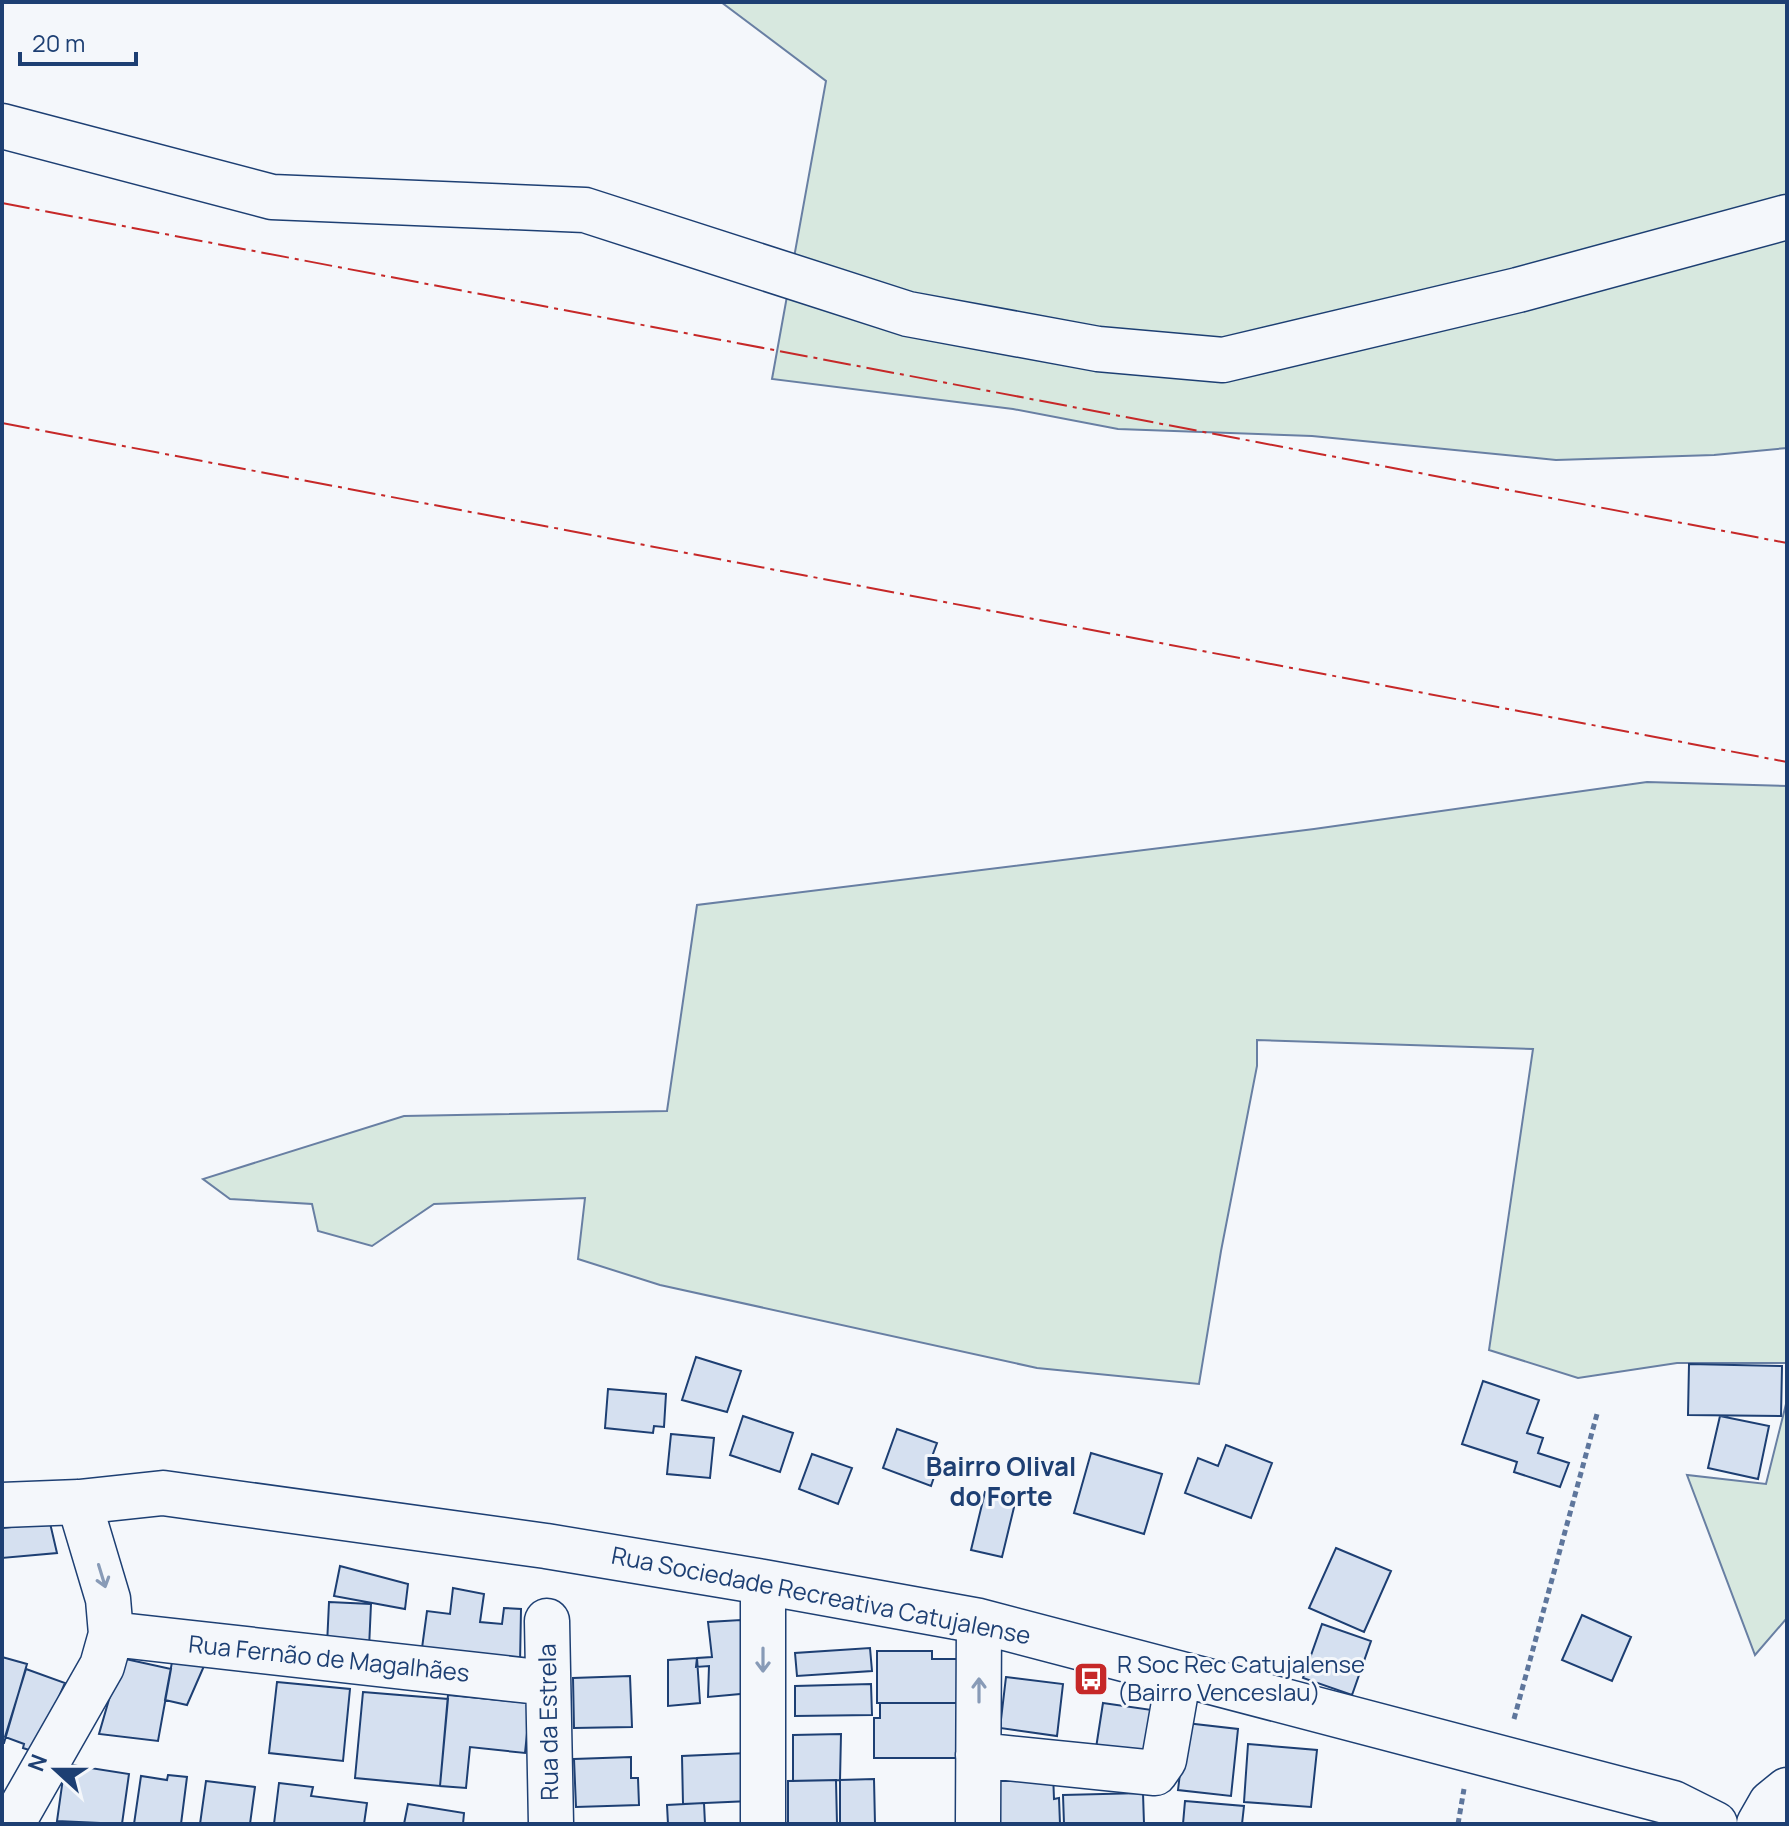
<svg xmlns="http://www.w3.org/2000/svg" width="1789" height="1826" viewBox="0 0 1789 1826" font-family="Manrope,sans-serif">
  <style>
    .green { fill: #d7e8df; stroke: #687fa3; stroke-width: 2 }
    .building { fill: #d5e0f0; stroke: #1d3f73; stroke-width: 2 }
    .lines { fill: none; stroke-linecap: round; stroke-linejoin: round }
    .minor-casing { stroke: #1d3f73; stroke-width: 47 }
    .path { stroke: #5e769c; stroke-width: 5; stroke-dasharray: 6 4; stroke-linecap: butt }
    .minor { stroke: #f4f7fb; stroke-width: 44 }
    .power { stroke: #c62828; stroke-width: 2; stroke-dasharray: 28 6 4 6; stroke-linecap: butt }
    .oneway { stroke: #889bb7 }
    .labels { text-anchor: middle; stroke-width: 6; stroke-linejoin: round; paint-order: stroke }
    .street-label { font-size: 24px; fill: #1d3f73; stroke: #f4f7fb }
    .poi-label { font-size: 24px; fill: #1d3f73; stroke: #f4f7fb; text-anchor: start }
    .neighbourhood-label { font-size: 26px; font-weight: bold; fill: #1d3f73; stroke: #f4f7fb }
  </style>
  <rect width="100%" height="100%" fill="#f4f7fb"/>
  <path class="green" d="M721,2H1787V448L1714,455L1556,460L1312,436L1118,429L1013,409L772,379L826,81Z
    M1647,782L1787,786V1363H1677L1578,1378L1489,1350L1533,1049L1257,1040V1066L1221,1251L1199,1384L1037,1368L660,1285L578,1259L585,1198L434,1204L372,1246L318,1231L312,1204L230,1199L203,1179L404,1116L667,1111L697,905L1314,829Z
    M1787,1400V1618L1755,1655L1687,1475L1766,1484Z"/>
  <path class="building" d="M696,1357L741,1371L727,1412L682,1400Z
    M1689,1364L1782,1366L1781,1416L1688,1415Z
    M1483,1381L1539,1400L1527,1433L1543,1438L1538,1453L1569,1463L1560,1487L1514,1472L1517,1462L1462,1444Z
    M608,1389L666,1394L664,1427L654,1426L653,1433L605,1428Z
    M743,1416L793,1433L780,1472L730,1455Z
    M1720,1416L1769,1426L1758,1479L1708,1468Z
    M897,1429L937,1443L930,1462L938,1465L931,1486L883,1468Z
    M671,1434L714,1438L710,1478L667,1474Z
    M1226,1445L1272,1463L1251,1518L1185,1493L1198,1458L1218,1466Z
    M1091,1453L1162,1474L1144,1534L1074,1513Z
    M812,1454L852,1468L838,1504L799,1489Z
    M985,1492L1016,1499L1002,1557L971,1550Z
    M50,1523L57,1553L2,1558V1528Z
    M1336,1548L1391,1571L1364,1632L1309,1608Z
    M340,1566L408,1584L405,1609L334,1596Z
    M453,1588L484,1594L480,1622L502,1624L504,1608L521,1609L520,1664L422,1648L427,1611L450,1614Z
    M329,1602L371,1604L369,1648L327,1645Z
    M1582,1615L1631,1637L1612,1681L1562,1660Z
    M741,1620L751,1693L708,1697L709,1666L696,1667L697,1658L712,1657L708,1622Z
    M1322,1624L1371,1641L1352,1695L1303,1678Z
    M870,1648L872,1671L797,1676L795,1653Z
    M877,1651H932V1659H959V1703H877Z
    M2,1657L27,1664L4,1743H2Z
    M121,1658L171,1669L158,1741L99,1734Z
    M697,1658L700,1703L668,1706V1660Z
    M172,1662L204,1666L187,1705L165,1700Z
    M26,1669L65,1683L35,1752L23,1748L24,1744L5,1737Z
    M630,1676L632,1727L574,1728L573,1678Z
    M1006,1677L1063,1684L1057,1736L1000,1728Z
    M277,1682L350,1689L343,1761L269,1753Z
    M871,1684L872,1715L795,1716V1686Z
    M363,1692L448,1699L440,1786L355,1778Z
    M448,1695L530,1703L525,1753L470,1747L466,1788L440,1786Z
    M880,1703H959V1758H874V1718H880Z
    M1103,1703L1152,1710L1145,1755L1096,1748Z
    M1186,1723L1238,1729L1231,1796L1178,1790Z
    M841,1734L840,1780L793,1781V1735Z
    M1248,1744L1317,1750L1311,1807L1244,1802Z
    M748,1753L750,1801L683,1804L682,1756Z
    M631,1757V1778H638L639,1805L576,1807L574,1759Z
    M65,1764L129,1774L122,1824L57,1821Z
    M1053,1772L1054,1799L1059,1798L1060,1824H994L993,1773Z
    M168,1775L187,1777L181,1824H134L141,1776L167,1780Z
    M874,1779L875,1824H837L840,1822V1780Z
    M836,1780L837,1824H788V1781Z
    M206,1781L255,1787L250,1824H200Z
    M279,1783L313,1787L311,1796L367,1803L364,1824H274Z
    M1143,1793L1144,1824H1064L1063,1795Z
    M1185,1801L1244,1806L1242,1824H1183Z
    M704,1803L705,1824H668L667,1805Z
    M408,1804L464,1813L463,1824H404Z"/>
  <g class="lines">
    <g class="minor-casing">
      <path id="minor" d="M2,126L272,197L585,210L908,314L1098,349L1223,360L1518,290L1787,217
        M2,1505L79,1502L163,1493L546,1546L763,1582L979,1621L1673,1803L1715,1824
        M763,1582V1824
        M547,1621L551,1824
        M111,1634L548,1683
        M978,1755L1155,1773L1164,1760L1179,1674
        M12,1824L102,1666L111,1634L108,1599L79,1502
        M978,1824L979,1621
        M1759,1824L1771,1803L1787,1790"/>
    </g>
    <path class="path" d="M1514,1719L1597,1414
      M1458,1824L1464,1789"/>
    <use href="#minor" class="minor"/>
    <path class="power" d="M2,203L1787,543
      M2,423L1787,762"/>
  </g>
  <defs><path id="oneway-shaft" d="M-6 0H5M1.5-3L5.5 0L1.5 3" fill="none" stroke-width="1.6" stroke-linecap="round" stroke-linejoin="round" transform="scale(2)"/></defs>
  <g class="oneway">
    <use href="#oneway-shaft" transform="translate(102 1576) rotate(73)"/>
    <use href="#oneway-shaft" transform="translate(763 1660) rotate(90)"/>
    <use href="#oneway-shaft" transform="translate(979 1690) rotate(-90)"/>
  </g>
  <defs>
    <g id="bus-square" transform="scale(1.8)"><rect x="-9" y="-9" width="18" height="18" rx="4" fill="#c62828" stroke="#f4f7fb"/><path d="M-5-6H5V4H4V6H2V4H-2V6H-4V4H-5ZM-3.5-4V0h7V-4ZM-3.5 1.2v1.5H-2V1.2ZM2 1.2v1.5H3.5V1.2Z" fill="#fff"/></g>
  </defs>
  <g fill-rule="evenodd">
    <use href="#bus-square" x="1091" y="1679"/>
  </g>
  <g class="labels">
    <g class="street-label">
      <text transform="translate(821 1596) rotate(11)" y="8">Rua Sociedade Recreativa Catujalense</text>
      <text transform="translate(329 1659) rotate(6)" y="8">Rua Fernão de Magalhães</text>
      <text transform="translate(549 1722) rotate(-91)" y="8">Rua da Estrela</text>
    </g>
    <g class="poi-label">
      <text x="1117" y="1673">R Soc Rec Catujalense<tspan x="1117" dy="28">(Bairro Venceslau)</tspan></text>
    </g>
    <g class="neighbourhood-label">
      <text x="1001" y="1476">Bairro Olival<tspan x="1001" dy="30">do Forte</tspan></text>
    </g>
  </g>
  <rect width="1789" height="1826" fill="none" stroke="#1d3f73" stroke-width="8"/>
  <g transform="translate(56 1770) rotate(291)" stroke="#f4f7fb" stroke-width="6" paint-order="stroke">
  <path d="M0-6L14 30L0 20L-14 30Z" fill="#1d3f73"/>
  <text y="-12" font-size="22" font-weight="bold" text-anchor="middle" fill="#1d3f73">N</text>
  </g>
  <path d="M20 52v12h116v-12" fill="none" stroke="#1d3f73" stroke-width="4"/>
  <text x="32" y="52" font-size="24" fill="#1d3f73" stroke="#f4f7fb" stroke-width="6" paint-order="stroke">20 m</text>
</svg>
